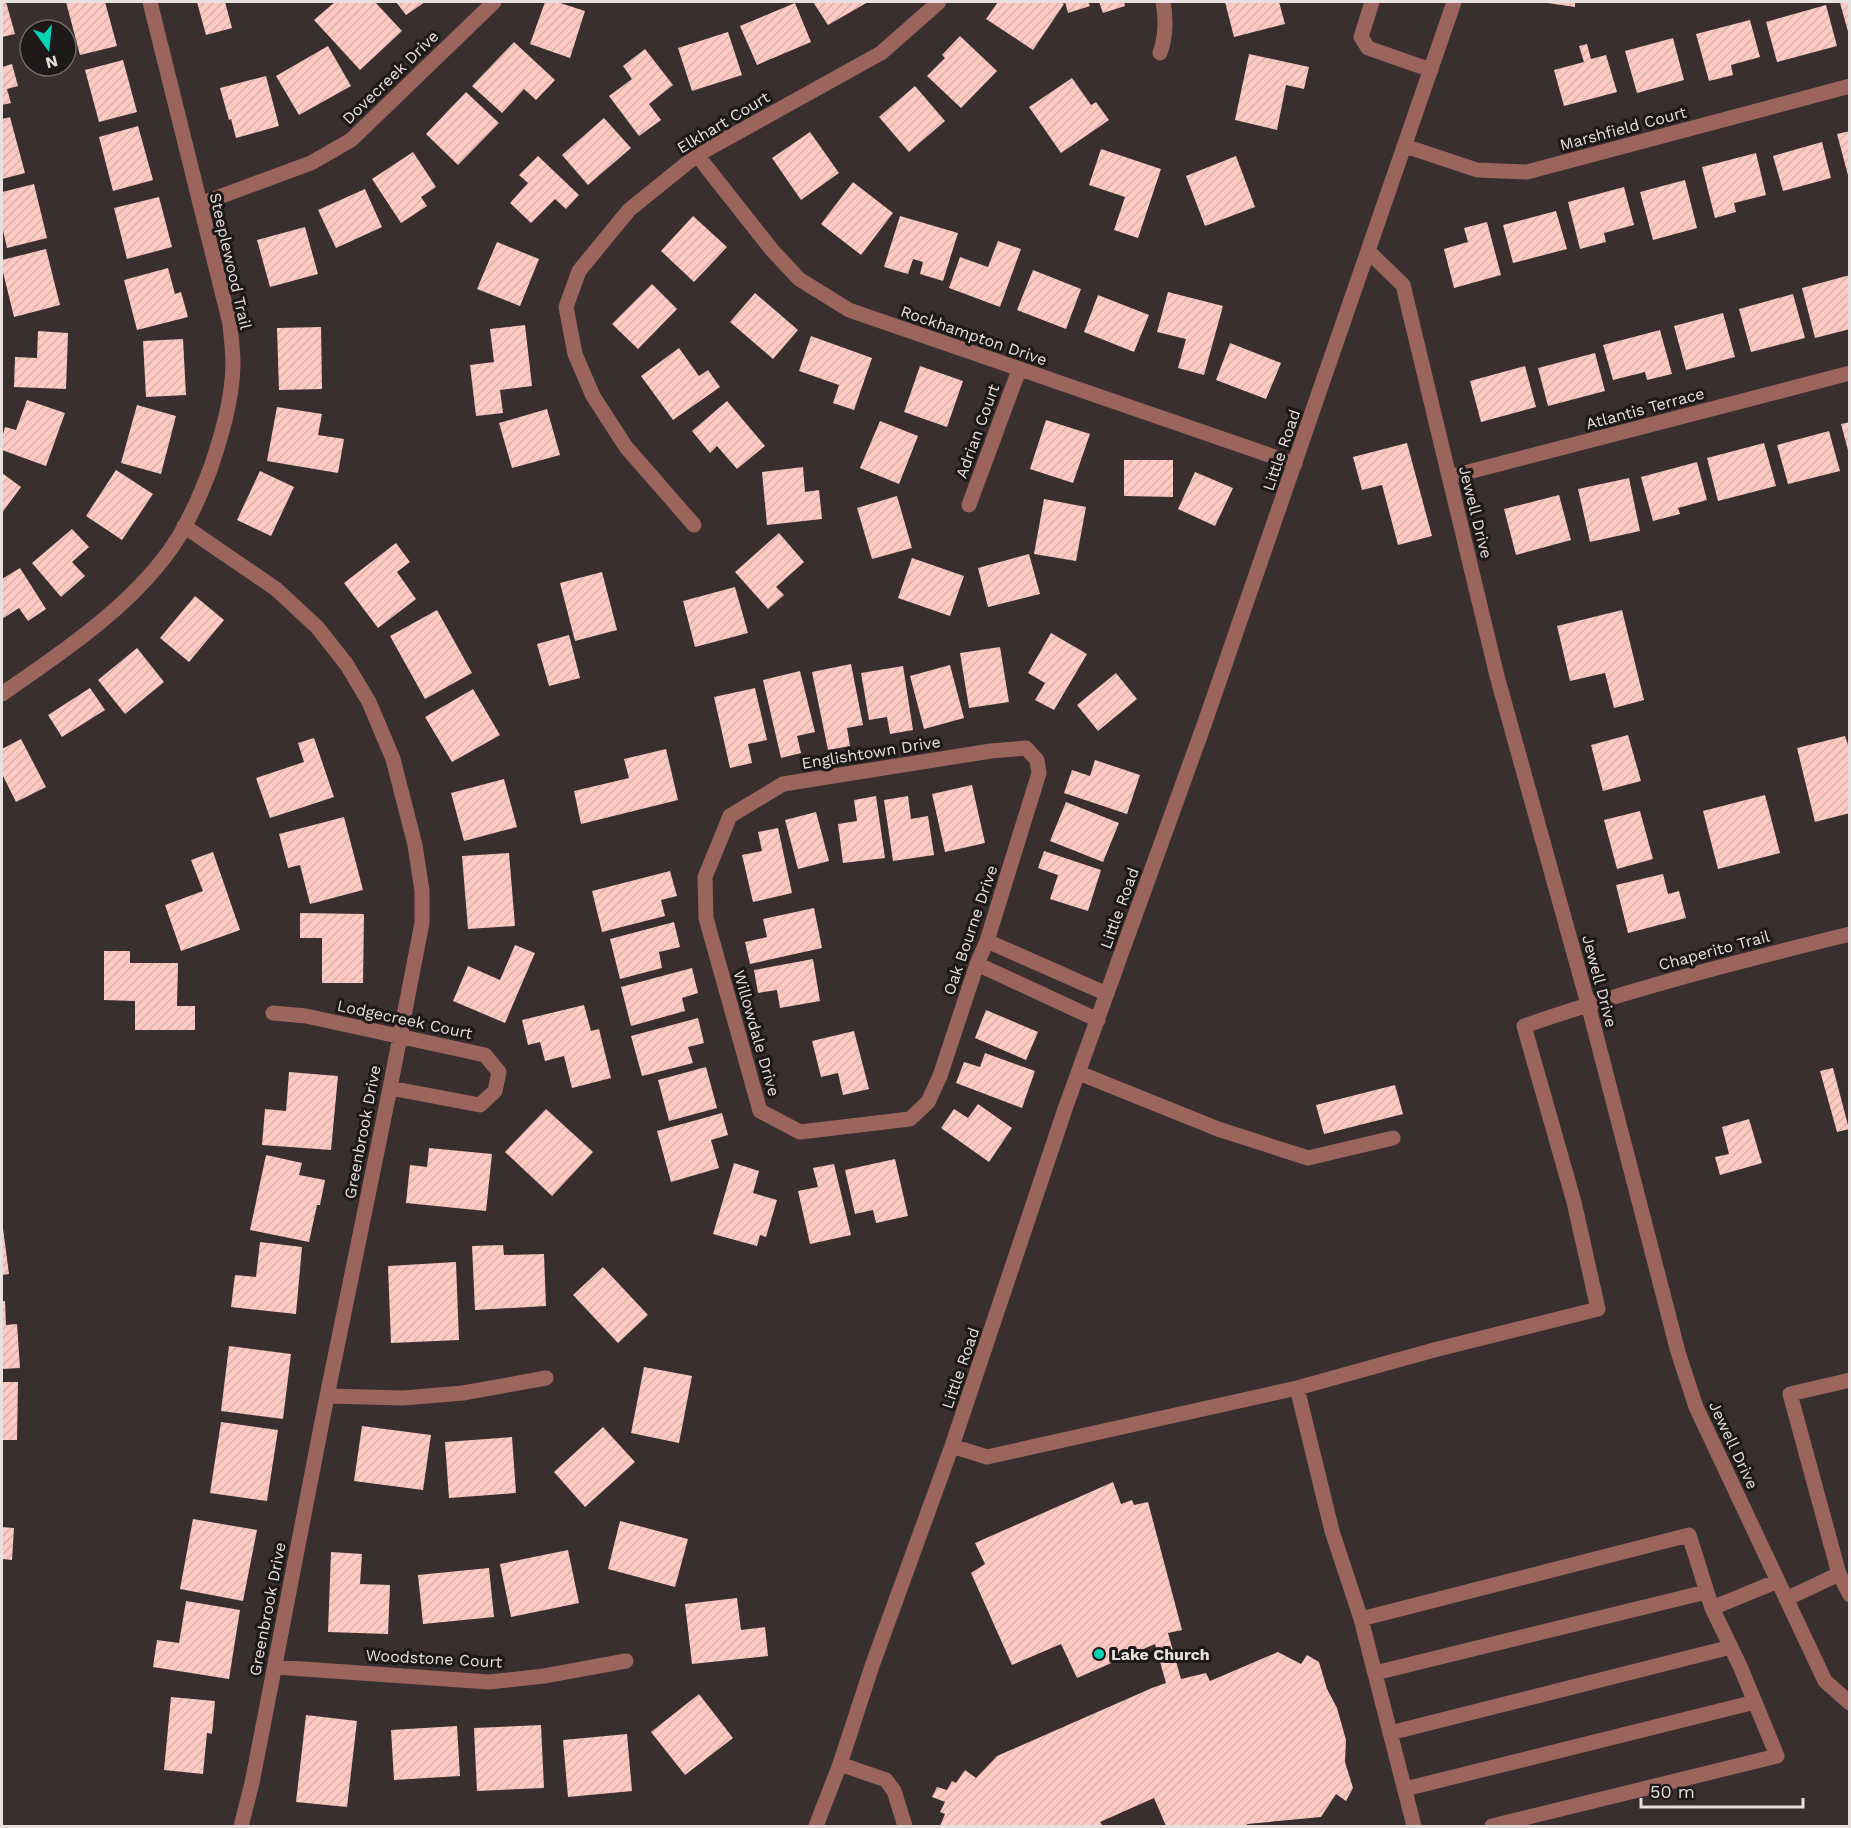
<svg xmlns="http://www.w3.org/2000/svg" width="1851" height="1828" viewBox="0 0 1851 1828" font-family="'Work Sans',sans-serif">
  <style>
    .building { fill: url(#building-hatch) }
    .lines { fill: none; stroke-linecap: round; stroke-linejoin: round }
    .minor { stroke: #9b655e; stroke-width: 15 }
    .poi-dot { fill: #05d5b6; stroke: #1d1918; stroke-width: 2 }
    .labels { text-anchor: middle; stroke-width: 6; stroke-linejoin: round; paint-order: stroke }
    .street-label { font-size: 16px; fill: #e7e0df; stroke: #1d1918 }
    .poi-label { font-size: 16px; font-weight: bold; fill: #e7e0df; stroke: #1d1918; text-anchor: start }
  </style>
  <defs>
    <pattern id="building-hatch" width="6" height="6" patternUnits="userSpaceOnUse" patternTransform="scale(1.5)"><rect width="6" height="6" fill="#fdcac3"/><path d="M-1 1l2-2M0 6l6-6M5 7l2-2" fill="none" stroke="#d8afa9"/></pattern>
  </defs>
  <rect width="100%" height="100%" fill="#392f2e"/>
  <path class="building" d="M2,2H6L15,34L2,37Z
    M66,2H105L117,46L80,55Z
    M197,2H225L232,28L206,35Z
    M335,2H375L402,31L360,70L314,20Z
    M396,2H425L406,15Z
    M545,2H557L585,11L570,58L530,44Z
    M813,2H868L828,25Z
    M998,2H1060L1064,4L1033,50L986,19Z
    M1065,2H1088L1090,6L1068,13Z
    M1099,2H1124L1125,6L1103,13Z
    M1225,2H1279L1285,24L1234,37Z
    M1541,2H1575V7Z
    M1846,2H1850L1849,35L1840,3Z
    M795,3L811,42L757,65L740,26Z
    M1826,5L1837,46L1777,62L1766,22Z
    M1750,20L1760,57L1731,65L1733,75L1709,81L1696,34Z
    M728,32L742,75L692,91L678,48Z
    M960,36L997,71L961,108L927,76L945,58L942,55Z
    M1673,38L1684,80L1637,93L1625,51Z
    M514,42L555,80L536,100L524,89L502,113L472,86Z
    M1587,44L1591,59L1606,55L1617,92L1564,106L1554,70L1584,62L1579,46Z
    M328,46L351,86L299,115L276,76Z
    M645,49L673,85L649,104L661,120L639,136L609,96L632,79L623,66Z
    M1249,54L1309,67L1304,89L1286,85L1277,130L1235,120Z
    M123,60L137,112L99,122L85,70Z
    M12,64L18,86L7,89L11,103L2,105V67Z
    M266,76L279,126L236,138L231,119L229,120L220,88Z
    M1072,78L1091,105L1096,102L1109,120L1061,153L1029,107Z
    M915,86L945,121L909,152L879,117Z
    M466,92L499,123L458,165L426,134Z
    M10,117L25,173L2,179V119Z
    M604,118L631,148L588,185L562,155Z
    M138,126L153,180L113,191L99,137Z
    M1850,131V179H1849L1837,134Z
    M810,132L839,173L801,200L772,158Z
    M1822,142L1831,178L1783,191L1773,156Z
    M1101,149L1161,169L1138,238L1114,230L1125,197L1089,185Z
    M413,152L436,187L421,197L427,206L401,223L372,179Z
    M1756,153L1766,195L1734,203L1736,212L1715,218L1702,167Z
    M538,156L579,195L566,209L555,199L531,223L510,203L528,183L519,175Z
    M1236,156L1255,207L1205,226L1186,176Z
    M1685,180L1697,228L1653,240L1640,192Z
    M853,182L893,213L861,255L821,224Z
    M34,184L47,238L7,248L2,226V192Z
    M1624,187L1634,225L1604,233L1606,242L1580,249L1568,202Z
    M365,189L382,227L336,248L318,210Z
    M159,197L172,247L127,259L114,208Z
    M1556,211L1567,249L1513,263L1503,225Z
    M693,216L727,247L694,282L661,251Z
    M900,216L958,233L943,281L920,274L923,262L913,259L908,274L884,267Z
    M1487,222L1501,275L1454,288L1444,249L1468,242L1464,228Z
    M305,227L318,274L270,287L257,240Z
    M998,241L1021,249L1000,307L949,288L960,257L988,267Z
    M497,242L539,259L520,306L477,289Z
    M46,249L60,305L14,317L2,268V260Z
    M168,268L175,294L181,292L188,317L137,330L124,280Z
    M1033,270L1081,289L1066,329L1017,310Z
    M1850,275V329L1815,338L1802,288Z
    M652,284L677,309L638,349L612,324Z
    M1168,292L1223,306L1204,375L1178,368L1186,339L1157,332Z
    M755,293L798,330L773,359L730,322Z
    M1793,294L1805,338L1751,352L1739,309Z
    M1098,295L1149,315L1134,352L1084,332Z
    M1723,313L1735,357L1686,370L1674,326Z
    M525,325L532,386L500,390L503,413L476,416L470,365L494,362L490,329Z
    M321,327L322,389L279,390L277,328Z
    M1660,330L1672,374L1647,380L1645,372L1613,380L1603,345Z
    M38,331L68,333L66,389L14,387L15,357L37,358Z
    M811,336L872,358L854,410L833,403L839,385L799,371Z
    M183,339L186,395L146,397L143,341Z
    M1230,343L1281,363L1266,399L1216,380Z
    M679,348L699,376L708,370L720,387L673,420L641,376Z
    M1595,353L1605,391L1548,406L1538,368Z
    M920,366L963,381L947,427L904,412Z
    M1525,366L1536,407L1481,422L1470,381Z
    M27,400L65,413L46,466L2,450V438L5,427L16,430Z
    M727,401L765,446L737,469L717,446L710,453L692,431Z
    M137,405L176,416L161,474L121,463Z
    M277,407L322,414L318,435L344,439L338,473L267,461Z
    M547,409L560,455L512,468L499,423Z
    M1046,420L1090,434L1073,483L1030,469Z
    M880,421L918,436L899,484L860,468Z
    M1850,422V454H1849L1841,424Z
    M1829,431L1840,471L1788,484L1777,445Z
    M1407,443L1432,536L1398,545L1382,485L1362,490L1353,457Z
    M1764,443L1776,486L1718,501L1707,458Z
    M1124,460H1173V497L1124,496Z
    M1697,462L1707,500L1678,508L1680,514L1653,521L1641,477Z
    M803,467L805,492L819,490L822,519L767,525L762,472Z
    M116,470L153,494L122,540L86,516Z
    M260,471L294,487L271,536L237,520Z
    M1195,472L1233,488L1215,526L1178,509Z
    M2,473L21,487L2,513Z
    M1629,478L1640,531L1590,542L1578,489Z
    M1559,495L1571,540L1516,555L1504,509Z
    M897,496L912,548L872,559L857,508Z
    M1044,499L1086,507L1076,561L1034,554Z
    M72,529L89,547L72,562L85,576L61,597L32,563Z
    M779,533L804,562L776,587L784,595L768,609L735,572Z
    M396,543L410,562L397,572L416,599L378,628L344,583Z
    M1029,554L1040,594L988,607L978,568Z
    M912,558L964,576L950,616L898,598Z
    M20,568L46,609L28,621L19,608L2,619V579Z
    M602,572L617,630L575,641L560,583Z
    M735,587L748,633L695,647L683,601Z
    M195,596L224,620L189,662L160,638Z
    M437,610L472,673L425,699L390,636Z
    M1622,610L1644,700L1614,708L1605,673L1570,681L1557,626Z
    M1051,633L1087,654L1054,710L1035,700L1045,683L1028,673Z
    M569,635L580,678L549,686L537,644Z
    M1000,647L1009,702L969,708L960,653Z
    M137,648L164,682L125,714L98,680Z
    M851,664L863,725L847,728L850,746L828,750L812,672Z
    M950,665L964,718L924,729L910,676Z
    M903,666L913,730L890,734L887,717L869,720L861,673Z
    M800,671L815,732L797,736L801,753L781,758L763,680Z
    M1116,673L1137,699L1098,731L1077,705Z
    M90,688L105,710L62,737L48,715Z
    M755,688L767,740L748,744L752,763L730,768L714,697Z
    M473,689L500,735L452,762L425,717Z
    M1628,735L1641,781L1603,791L1591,745Z
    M1845,736L1850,751V813L1815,822L1797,748Z
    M314,738L334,797L270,818L256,778L304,762L298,743Z
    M21,739L46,787L16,802L2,774V749Z
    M666,749L678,800L581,824L574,791L629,778L624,759Z
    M1095,760L1140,775L1127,814L1064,793L1072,770L1090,776Z
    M504,779L517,827L464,841L451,793Z
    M972,785L985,843L945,852L932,794Z
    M1765,795L1780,853L1718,869L1703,811Z
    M876,796L885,858L843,863L838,824L857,821L854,800Z
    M908,796L911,819L928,816L934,855L893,861L884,800Z
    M1066,802L1119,823L1103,862L1050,841Z
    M1640,811L1653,859L1617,869L1604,820Z
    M816,812L829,861L798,869L785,820Z
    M344,817L363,890L310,904L300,865L288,868L279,834Z
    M778,828L792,893L753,902L742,855L762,851L758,832Z
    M1044,851L1101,870L1088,911L1050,899L1058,875L1038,868Z
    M213,852L240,930L181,951L165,905L203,891L191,860Z
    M509,853L515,926L468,929L462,856Z
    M670,871L677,896L661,900L665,916L602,932L592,891Z
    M1663,874L1668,894L1679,891L1686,918L1628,933L1616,885Z
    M814,908L822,948L750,964L745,942L767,937L763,919Z
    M300,913L364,914L363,983H322V938H300Z
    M674,922L680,947L659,952L662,968L620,979L610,939Z
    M515,945L535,953L505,1023L453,1001L468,966L500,980Z
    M104,951H130V963H178L177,1006H195V1030H135V1001L104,1000Z
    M813,959L820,1001L780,1008L777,990L758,993L754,970Z
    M692,968L698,993L682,998L685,1011L631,1026L621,987Z
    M584,1005L591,1031L599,1029L611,1078L572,1088L564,1056L545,1061L540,1042L528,1045L522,1020Z
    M986,1010L1038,1032L1026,1060L975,1038Z
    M698,1018L704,1043L688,1047L693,1063L642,1076L631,1036Z
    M854,1031L869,1089L843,1095L838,1073L821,1077L812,1041Z
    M985,1053L1035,1071L1022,1108L956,1083L964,1062L980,1067Z
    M706,1067L717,1108L669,1121L658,1080Z
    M1833,1068L1849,1129L1837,1132L1820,1071Z
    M289,1072L338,1076L331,1150L262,1145L265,1109L286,1111Z
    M1395,1085L1403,1114L1324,1134L1316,1105Z
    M978,1104L1012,1128L989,1162L941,1128L954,1109L968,1118Z
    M546,1109L593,1152L552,1196L505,1152Z
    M722,1113L728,1135L711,1140L719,1168L671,1182L657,1131Z
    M1749,1119L1762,1163L1720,1175L1715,1157L1729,1154L1722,1127Z
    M429,1148L492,1154L486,1211L406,1203L410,1165L427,1167Z
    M266,1155L302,1163L299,1175L325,1180L320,1205H317L309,1242L250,1230Z
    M895,1159L908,1216L876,1223L873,1210L855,1214L845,1170Z
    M734,1163L759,1171L753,1193L777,1200L766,1237L760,1235L757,1246L713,1234Z
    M834,1164L851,1235L810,1244L798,1191L818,1187L813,1168Z
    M2,1221L9,1274L2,1275Z
    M260,1242L302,1247L296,1314L231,1307L235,1275L256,1277Z
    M503,1245L504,1255L544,1254L546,1306L475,1310L472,1246Z
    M456,1262L459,1340L391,1343L388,1266Z
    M603,1267L648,1315L618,1343L573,1295Z
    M2,1301H5L6,1325L17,1324L20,1368L2,1369Z
    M229,1346L291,1354L283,1419L221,1411Z
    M644,1367L692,1376L679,1443L631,1433Z
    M2,1382H18L17,1440H2Z
    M221,1422L278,1430L267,1501L210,1493Z
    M362,1426L431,1435L423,1490L354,1481Z
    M603,1427L635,1462L585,1507L554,1472Z
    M512,1437L516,1493L449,1498L445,1442Z
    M1113,1482L1121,1504L1132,1500L1134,1505L1148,1502L1182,1630L1168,1633L1181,1679L1206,1673L1210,1681L1278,1652L1301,1664L1307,1655L1319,1662L1327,1689L1337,1708L1346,1740L1345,1762L1353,1788L1346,1801L1336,1794L1321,1817L1247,1824V1826H1166L1154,1798L1100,1822L1103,1826H940L945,1814L940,1812L945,1802L932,1797L937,1787L947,1790L952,1781L956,1783L965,1770L976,1778L997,1756L1152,1688L1166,1683L1155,1644L1077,1678L1061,1644L1012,1665L971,1573L985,1564L975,1543Z
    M193,1519L257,1530L243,1601L180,1589Z
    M620,1521L688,1539L675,1587L608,1569Z
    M2,1527L14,1528L12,1560L2,1559Z
    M568,1550L579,1603L511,1617L500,1564Z
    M331,1552L362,1554L360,1584L390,1585L388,1634L328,1632Z
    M489,1568L494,1617L423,1624L418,1575Z
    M737,1598L741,1630L765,1627L768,1656L692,1664L685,1604Z
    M186,1601L240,1610L229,1679L153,1667L157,1640L179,1643Z
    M699,1694L733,1738L685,1775L651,1732Z
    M171,1697L215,1701L212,1734L207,1733L203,1774L164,1770Z
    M306,1715L357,1721L347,1807L296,1802Z
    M541,1725L544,1788L477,1791L474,1728Z
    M457,1726L460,1776L394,1780L391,1730Z
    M627,1734L632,1791L568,1797L563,1740Z"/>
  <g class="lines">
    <path class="minor" d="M1372,2L1361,37L1368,48L1431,70
      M1160,53C1166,37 1166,17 1163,2
      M1405,146L1477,170L1527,172L1850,86
      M697,155L772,250L799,279L849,310L1295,464
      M200,204L311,163L351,140L494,2
      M1369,252L1403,285L1497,676L1588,1004L1678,1352L1696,1407L1825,1681L1850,1703
      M1449,477L1850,373
      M969,505L1019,370
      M694,525L626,447L593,396L575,354L566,307L579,271L629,210L697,155L881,53L939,2
      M184,526L276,589L317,627L347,665L369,702L393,759L415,845L422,891V923L390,1088L327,1396L252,1783L241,1826
      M2,694C63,652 138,602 178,538C192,515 202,491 211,467C222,434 232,401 233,365C233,351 231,337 230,324L150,2
      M1026,748L1037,760L1039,773L987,941L977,964L940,1076L928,1102L910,1119L800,1132L760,1111L706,918L705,877L730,816L783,784L991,751Z
      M987,941L1107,994
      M977,964L1098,1020
      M273,1013L306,1016L485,1055L499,1072L495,1091L480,1105L390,1088
      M1079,1073L1218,1129L1308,1158L1393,1138
      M1850,1380L1790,1394L1839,1574L1850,1595
      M1297,1388L1434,1350L1598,1309L1574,1202L1524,1026C1631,989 1740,961 1850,934
      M327,1396L403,1398L463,1393L546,1378
      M952,1446L987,1457L1297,1388L1332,1531L1361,1619L1689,1535L1712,1608
      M1786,1599L1839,1574
      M1361,1619L1414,1826
      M275,1667L489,1682L544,1676L626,1661
      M1375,1673L1706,1592
      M1390,1733L1731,1647
      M840,1764L886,1780L894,1791L905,1826
      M1405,1789L1755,1702
      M816,1826L840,1764L872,1666L952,1446L1065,1109L1204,725L1454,2
      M1492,1826L1777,1756L1740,1666L1712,1608L1778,1581"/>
  </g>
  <circle class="poi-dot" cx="1099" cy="1654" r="6"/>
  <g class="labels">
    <g class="street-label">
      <text transform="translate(390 77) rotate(-44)" y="6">Dovecreek Drive</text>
      <text transform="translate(723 122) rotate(-31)" y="6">Elkhart Court</text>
      <text transform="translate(1623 128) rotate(-15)" y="6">Marshfield Court</text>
      <text transform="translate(231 261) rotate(77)" y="6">Steeplewood Trail</text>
      <text transform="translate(974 335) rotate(19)" y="6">Rockhampton Drive</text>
      <text transform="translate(1645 408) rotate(-15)" y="6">Atlantis Terrace</text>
      <text transform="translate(977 431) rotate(-70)" y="6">Adrian Court</text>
      <text transform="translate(1281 450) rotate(-71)" y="6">Little Road</text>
      <text transform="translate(1476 512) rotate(76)" y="6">Jewell Drive</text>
      <text transform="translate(871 752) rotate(-9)" y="6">Englishtown Drive</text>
      <text transform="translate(1119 908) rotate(-70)" y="6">Little Road</text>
      <text transform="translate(970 930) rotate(-71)" y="6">Oak Bourne Drive</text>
      <text transform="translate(1714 950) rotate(-15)" y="6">Chaperito Trail</text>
      <text transform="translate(1600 981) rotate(75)" y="6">Jewell Drive</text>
      <text transform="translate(405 1019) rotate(12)" y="6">Lodgecreek Court</text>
      <text transform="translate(757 1033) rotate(74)" y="6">Willowdale Drive</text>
      <text transform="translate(362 1132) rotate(-79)" y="6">Greenbrook Drive</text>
      <text transform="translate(960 1368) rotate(-71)" y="6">Little Road</text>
      <text transform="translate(1734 1445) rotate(65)" y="6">Jewell Drive</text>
      <text transform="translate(267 1609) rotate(-79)" y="6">Greenbrook Drive</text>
      <text transform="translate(434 1658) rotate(3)" y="6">Woodstone Court</text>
    </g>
    <g class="poi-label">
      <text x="1111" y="1660">Lake Church</text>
    </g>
  </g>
  <rect width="1851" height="1828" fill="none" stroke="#e7e0df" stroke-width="6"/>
  <g transform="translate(48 48) rotate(165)"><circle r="28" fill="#1d1918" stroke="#6e6968" stroke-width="1.5"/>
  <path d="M0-4.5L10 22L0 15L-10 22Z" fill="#05d5b6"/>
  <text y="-9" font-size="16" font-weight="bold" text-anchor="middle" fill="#e7e0df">N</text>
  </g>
  <path d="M1641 1798v9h162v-9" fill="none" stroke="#e7e0df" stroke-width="3"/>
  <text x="1650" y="1798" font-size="18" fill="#e7e0df" stroke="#1d1918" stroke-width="4.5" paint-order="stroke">50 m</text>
</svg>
